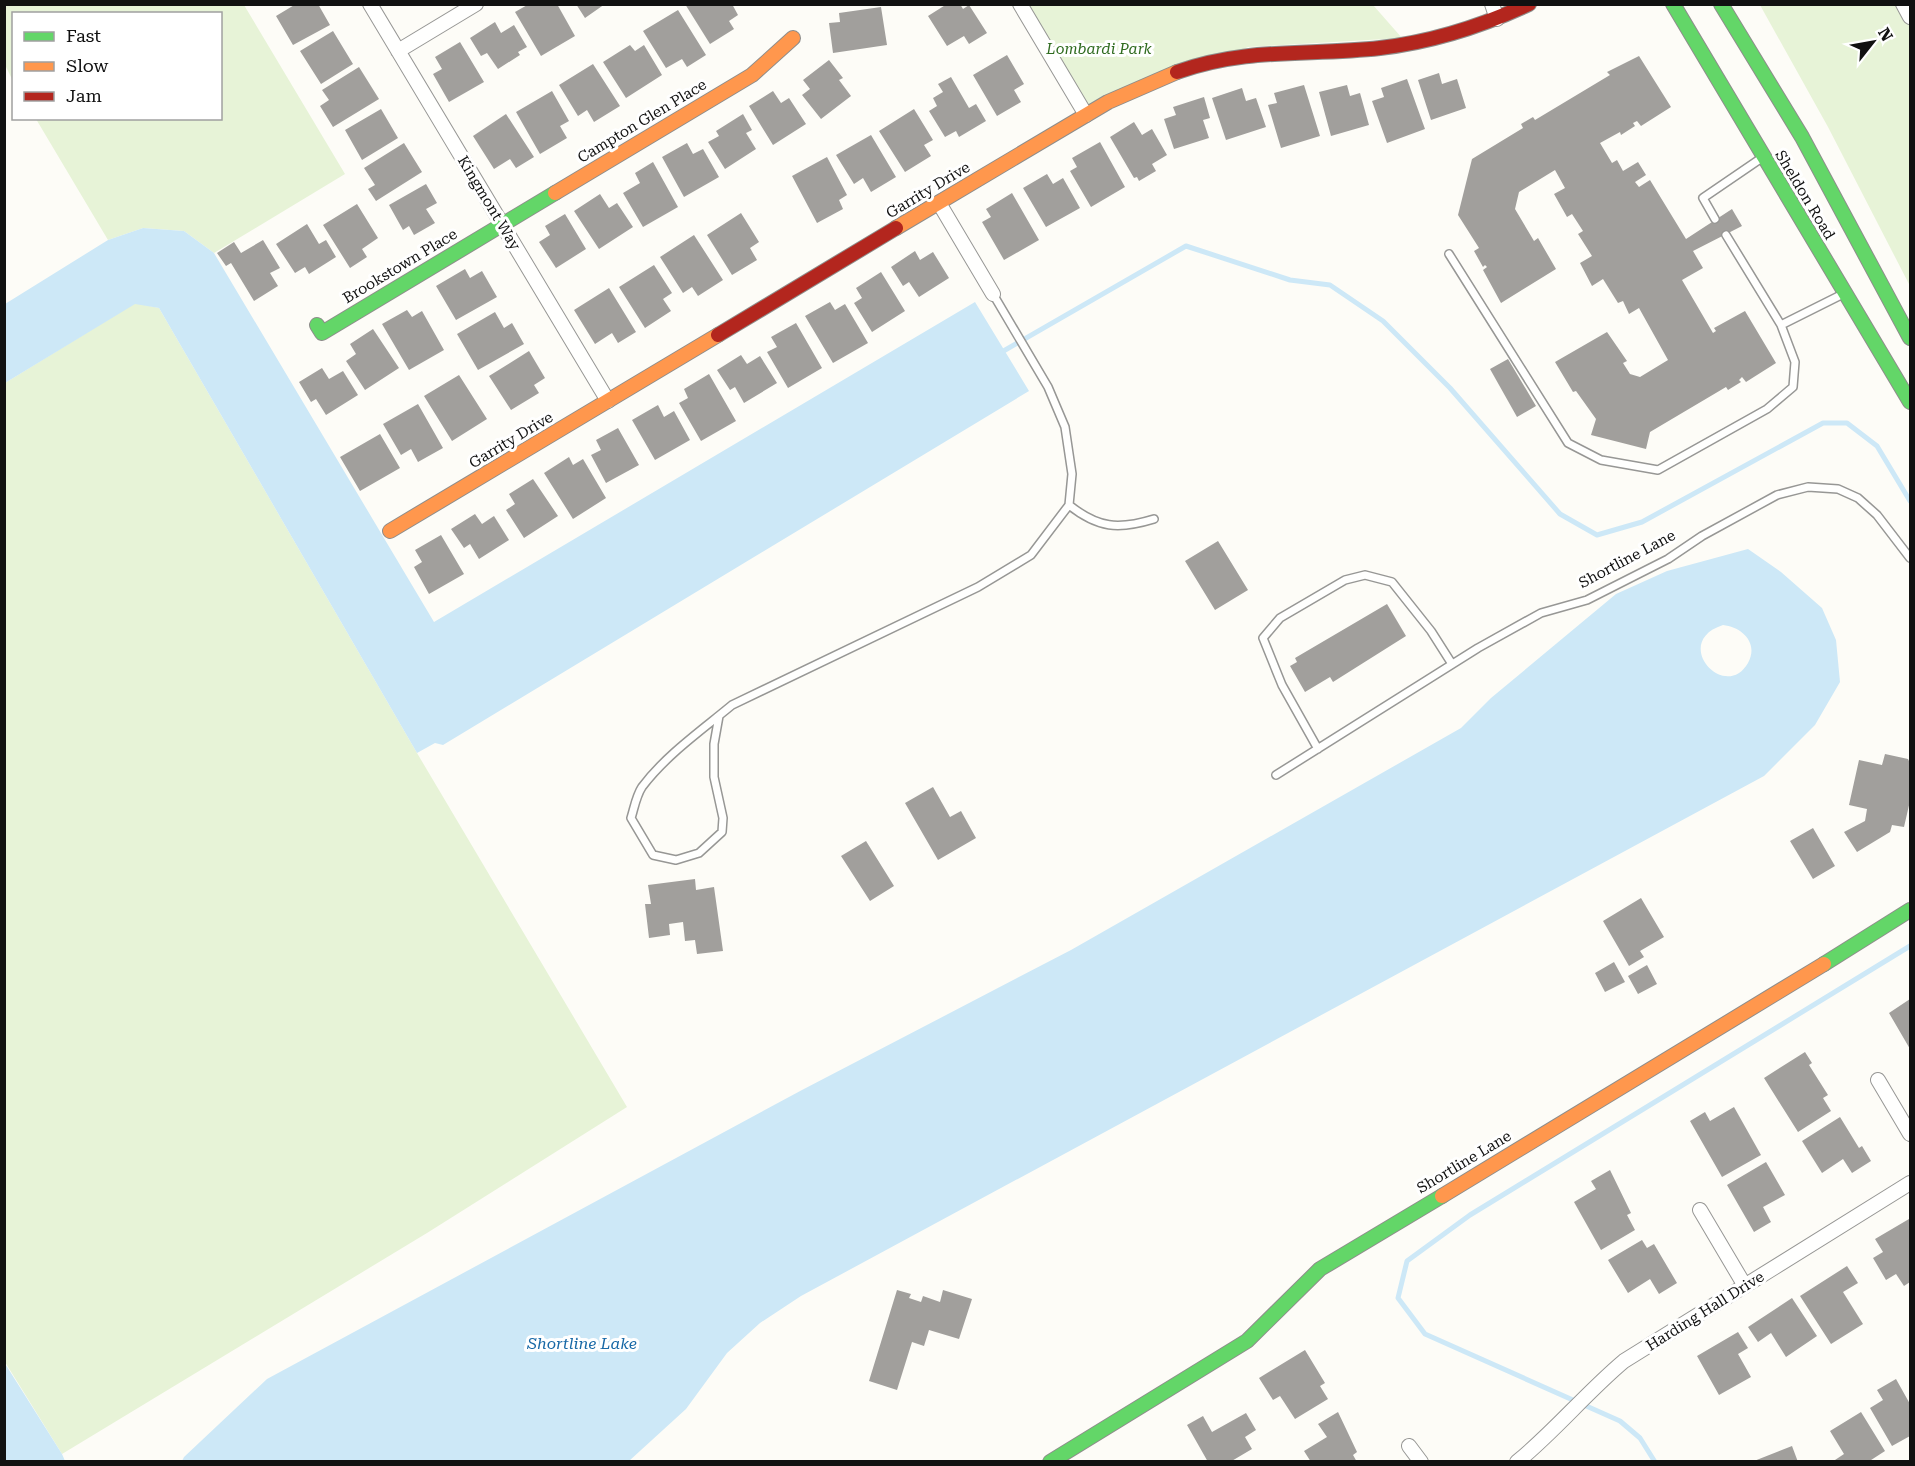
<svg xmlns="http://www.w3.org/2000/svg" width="1915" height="1466" viewBox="0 0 1915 1466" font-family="'Roboto Serif',serif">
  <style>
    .green { fill: #e7f3d7 }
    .water { fill: #cde8f7; fill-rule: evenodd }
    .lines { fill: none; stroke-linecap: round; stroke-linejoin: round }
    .stream { stroke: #cde8f7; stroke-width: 5 }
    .building { fill: #a19f9c }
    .lane-casing { stroke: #979795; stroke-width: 10 }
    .street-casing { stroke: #979795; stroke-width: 16 }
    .fast-casing { stroke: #8e8d8b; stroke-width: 16 }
    .slow-casing { stroke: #8e8d8b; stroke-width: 16 }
    .jam-casing { stroke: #8e8d8b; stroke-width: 16 }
    .lane { stroke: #fffffe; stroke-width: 7 }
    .street { stroke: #fffffe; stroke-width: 14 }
    .fast { stroke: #63d668; stroke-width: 14 }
    .slow { stroke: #ff974d; stroke-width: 14 }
    .jam { stroke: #b3261e; stroke-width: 14 }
    .labels { text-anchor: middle; stroke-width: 6; stroke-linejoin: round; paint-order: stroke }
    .park-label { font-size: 15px; font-style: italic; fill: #2f6b1f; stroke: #fff }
    .street-label { font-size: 15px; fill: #111; stroke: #fff }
    .water-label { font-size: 16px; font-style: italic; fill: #1768a6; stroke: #fff }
  </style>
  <rect width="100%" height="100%" fill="#fdfcf7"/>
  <path class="green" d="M4,5H244L345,174L214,253L184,231L143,228L108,240L36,119L220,118V14H14L13,81L5,65Z
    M1020,5H1373L1402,38L1248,47L1086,115Z
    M1760,5H1910V286L1828,127Z
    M135,303L159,308L417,753L627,1107L427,1233L62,1454L5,1362V383Z"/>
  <path class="water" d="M143,228L184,231L214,253L434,622L975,302L1029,391L443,745L435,743L417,753L159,308L135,304L5,383V304L108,240Z
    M1748,549L1781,572L1822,608L1836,640L1840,682L1815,725L1764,776L801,1296L760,1323L727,1353L686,1409L629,1461H182L184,1457L267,1379L802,1090L1071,950L1461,728L1491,698L1616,594L1667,571ZM1723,625C1742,627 1759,643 1748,663C1725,703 1670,642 1723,625Z
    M4,1362L62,1454L65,1461H5Z"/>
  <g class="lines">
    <path class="stream" d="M1000,353L1186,246L1290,280L1330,285L1383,321L1450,388L1560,514L1597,535L1642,522L1823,423H1847L1877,446L1910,501
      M1655,1462L1640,1438L1620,1421L1425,1334L1398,1298L1407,1261L1470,1215L1910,946"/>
  </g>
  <path class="building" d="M296,4H318L330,25L293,45L276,16Z
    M529,4H557L575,36L541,56L515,12Z
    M576,4H605L585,18Z
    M685,4H732L738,15L729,21L734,29L710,44Z
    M947,4H960L963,9L969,5L987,33L969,44L964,36L947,46L928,16Z
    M881,7L887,45L833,53L829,23L840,22L839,13Z
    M678,10L706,55L687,67L682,59L666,68L643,31Z
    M495,22L501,33L514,25L527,47L518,52L520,55L498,69L487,53L481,56L470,38Z
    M333,31L353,64L321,84L300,51Z
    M460,42L484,82L449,102L433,74L442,69L435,57Z
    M630,45L635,51L644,45L662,75L626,98L603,62Z
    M1007,55L1024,84L1014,90L1021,102L997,116L973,75Z
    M1639,56L1671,107L1641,126L1637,121L1633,123L1635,126L1621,135L1620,132L1600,143L1612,163L1617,160L1623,171L1638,162L1646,175L1635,182L1639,187L1650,180L1686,239L1732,209L1742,226L1693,251L1703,268L1682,280L1713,333L1716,331L1714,328L1745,311L1776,363L1746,382L1742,377L1739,380L1741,382L1728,390L1726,387L1650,432L1646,449L1591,435L1596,419L1576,391L1573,392L1555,362L1607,332L1627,361L1623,363L1630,374L1640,377L1668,360L1639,308L1629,314L1623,301L1618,303L1603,279L1592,286L1580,263L1592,256L1578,234L1583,231L1572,214L1567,217L1554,194L1565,188L1555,170L1519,192L1515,209L1534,241L1538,238L1556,269L1501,303L1483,270L1487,267L1485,265L1483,267L1474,251L1479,248L1458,215L1472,159L1523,128L1521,124L1533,117L1535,120L1610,75L1607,72Z
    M829,60L843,78L839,80L851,96L821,119L802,95L810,89L803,80Z
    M593,64L620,106L594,122L587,110L578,116L559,85Z
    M359,67L379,99L333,127L320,106L329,100L322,90Z
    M1439,73L1442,84L1457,79L1466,108L1431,120L1418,80Z
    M951,77L969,108L976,104L986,121L959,137L956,131L945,137L929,111L937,106L933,98L943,92L938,84Z
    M1407,79L1425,129L1387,143L1372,101L1384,97L1381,88Z
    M1304,85L1320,136L1281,148L1268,105L1277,103L1274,93Z
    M1347,85L1350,96L1360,93L1369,125L1331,136L1319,92Z
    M1242,88L1246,101L1256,98L1266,127L1226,140L1212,98Z
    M552,91L569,121L560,126L567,138L540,154L516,112Z
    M773,91L781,103L789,98L806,124L773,145L749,106Z
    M1204,97L1210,118L1203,120L1209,138L1174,149L1164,119L1176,115L1173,107Z
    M381,109L398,138L362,160L345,130Z
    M914,109L933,140L924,145L931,156L905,172L879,131Z
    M506,114L534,157L516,168L510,159L494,169L473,136Z
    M743,114L752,130L746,133L756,149L725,169L708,142L719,136L716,131Z
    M1134,122L1142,135L1152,129L1167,155L1152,164L1156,171L1139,181L1137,177L1134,178L1110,137Z
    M871,135L896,177L871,192L863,178L854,184L836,155Z
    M1100,142L1125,187L1091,207L1070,171L1077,167L1072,158Z
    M404,143L422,172L376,201L368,189L375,185L364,168Z
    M687,143L693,154L703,149L719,177L684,197L662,157Z
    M827,157L847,195L839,200L843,209L817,223L792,176Z
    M653,162L678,207L643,227L623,193L640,183L635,173Z
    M1047,174L1053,184L1063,178L1080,208L1046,227L1023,188Z
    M426,184L437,203L426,209L435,223L414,235L409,226L403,230L389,205Z
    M1012,193L1039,240L1004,260L982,222L991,217L986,209Z
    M600,194L609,208L617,203L633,227L599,249L574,211Z
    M357,204L378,238L362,249L367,257L350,268L323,225Z
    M741,213L759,242L750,248L757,260L732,275L707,235Z
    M565,214L586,249L556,268L539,242L550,235L545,226Z
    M307,224L319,244L326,240L336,257L309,274L305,267L295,273L276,244Z
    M694,235L723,280L698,296L692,287L683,293L660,257Z
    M263,240L280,268L270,273L278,286L254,301L231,263L226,266L217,253L234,242L241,253Z
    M915,251L920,260L933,252L949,278L919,297L909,282L903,286L891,267Z
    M654,265L672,293L663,299L671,311L645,328L619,287Z
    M465,269L470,278L482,271L497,297L456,320L436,286Z
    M881,272L905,311L872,332L854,303L862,298L856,288Z
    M609,288L636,332L618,343L612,333L595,344L574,310Z
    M830,302L835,310L845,304L868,343L833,363L805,316Z
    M407,310L412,317L422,311L444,350L409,370L382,324Z
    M495,312L504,328L512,323L524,344L478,370L457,334Z
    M796,323L822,368L788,388L767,352L777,347L771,337Z
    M373,329L399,368L365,390L346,361L356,354L350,344Z
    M529,351L545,378L534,385L539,393L511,410L489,376Z
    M741,355L747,364L760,356L777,383L744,403L735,387L730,390L717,370Z
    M1508,359L1536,406L1517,417L1490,369Z
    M322,368L329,379L343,371L358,395L326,415L316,399L311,402L299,382Z
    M709,374L736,421L701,441L679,403L688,398L684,389Z
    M459,375L487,419L452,441L424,396Z
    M418,404L443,448L418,462L411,449L401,455L383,424Z
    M658,405L664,417L674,411L690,440L655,460L632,420Z
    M618,428L639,465L606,483L591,455L601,450L596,440Z
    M380,434L400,468L360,491L340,457Z
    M569,457L573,465L583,459L606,498L573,519L544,473Z
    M533,479L558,516L524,538L506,510L515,504L509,494Z
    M475,514L482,524L494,516L509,540L479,559L470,544L464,548L451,529Z
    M441,535L464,574L429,594L414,567L422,562L415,550Z
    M1218,541L1248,590L1215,610L1185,561Z
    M1387,604L1406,636L1333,682L1330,677L1305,692L1290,666L1297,662L1295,658Z
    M1885,754L1908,759L1910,763V801L1904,827L1892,825L1890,832L1857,852L1844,832L1865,821L1867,809L1849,805L1859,760L1882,765Z
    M933,787L950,817L961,811L976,838L938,860L905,803Z
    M1813,828L1835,866L1813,879L1790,841Z
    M866,841L894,886L870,901L841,856Z
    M695,879L696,890L714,887L723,951L697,954L695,940L685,941L683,922L669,924L670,935L649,938L645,904H651L648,885Z
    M1641,898L1664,937L1640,951L1644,957L1629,966L1603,921Z
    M1614,962L1625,982L1605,992L1595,973Z
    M1647,965L1657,984L1638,994L1628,976Z
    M1910,999V1049L1889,1013Z
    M1805,1052L1812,1063L1809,1065L1828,1095L1823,1098L1831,1111L1798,1132L1764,1078Z
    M1734,1107L1761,1155L1722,1177L1690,1121L1705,1112L1710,1121Z
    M1840,1117L1859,1148L1862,1146L1871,1161L1852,1173L1843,1159L1822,1173L1802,1141Z
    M1766,1162L1785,1195L1763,1207L1771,1222L1754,1232L1727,1185Z
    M1610,1170L1631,1213L1627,1215L1635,1230L1601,1250L1574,1202L1596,1189L1591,1181Z
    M1909,1219L1910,1282L1904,1286L1896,1274L1886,1280L1873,1258L1883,1252L1875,1239Z
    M1642,1240L1647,1248L1654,1244L1677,1283L1659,1294L1650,1279L1628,1293L1608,1260Z
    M1847,1266L1858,1283L1843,1292L1863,1324L1831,1344L1800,1296Z
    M897,1290L911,1294L909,1298L921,1302L923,1296L940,1302L943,1290L972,1299L959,1339L929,1330L924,1346L912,1342L897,1390L869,1381Z
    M1792,1298L1817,1336L1786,1357L1771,1333L1758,1342L1748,1327Z
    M1738,1332L1748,1348L1738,1354L1751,1377L1719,1395L1697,1356Z
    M1305,1350L1325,1383L1320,1386L1328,1399L1295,1419L1280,1396L1273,1400L1259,1378Z
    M1896,1379L1910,1404V1436L1892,1446L1870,1408L1883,1400L1877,1390Z
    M1338,1412L1357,1452L1353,1455L1357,1462H1311L1304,1451L1327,1437L1318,1424Z
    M1861,1412L1885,1451L1868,1462H1832L1844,1454L1830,1431Z
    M1246,1413L1256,1430L1245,1437L1252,1449L1230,1462H1208L1187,1425L1203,1416L1212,1432Z
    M1792,1446L1798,1462H1754V1461Z"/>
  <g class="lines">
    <g class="lane-casing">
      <path id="lane" d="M1715,219L1703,198L1763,157
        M1449,254L1568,443L1601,460L1658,470L1767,409L1793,387L1795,362L1781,325L1726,235
        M1781,325L1843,294
        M1069,505C1098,528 1118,530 1154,519
        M719,716L714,744V777L723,818L722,832L699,853L676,860L653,855L631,818C634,809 636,796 642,787C666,755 702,730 732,705L978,587L1031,555L1069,505L1072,474L1065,427L1048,387L993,294
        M1318,749L1282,685L1263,638L1280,618L1345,580L1365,575L1392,582L1431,631L1452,664
        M1276,775L1478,648L1541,613L1587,600L1668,559L1702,536L1777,495L1808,487L1838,489L1858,498L1877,515L1910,558"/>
    </g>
    <g class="street-casing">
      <path id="street" d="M370,4L608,401
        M1020,4L1086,115
        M1492,4L1497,19
        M1903,4L1910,17
        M398,51L476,4
        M939,203L993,294
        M1878,1080L1910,1134
        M1700,1210L1745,1286
        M1409,1446L1421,1462
        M1517,1462C1555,1431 1586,1393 1624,1361L1910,1183"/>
    </g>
    <g class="fast-casing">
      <path id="fast" d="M1673,4L1910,402
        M1721,4L1802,137L1910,338
        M317,325L322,333L555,193
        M1824,964L1910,910
        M1050,1462L1247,1341L1320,1269L1442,1196"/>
    </g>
    <g class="slow-casing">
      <path id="slow" d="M555,193L752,75L793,38
        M896,228L1108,102L1177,72
        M390,531L718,335
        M1442,1196L1824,964"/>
    </g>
    <g class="jam-casing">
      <path id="jam" d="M1177,72C1248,47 1308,56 1380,48C1432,42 1482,26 1529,4
        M718,335L896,228"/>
    </g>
    <use href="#lane" class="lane"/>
    <use href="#street" class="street"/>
    <use href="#fast" class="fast"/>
    <use href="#slow" class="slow"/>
    <use href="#jam" class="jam"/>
  </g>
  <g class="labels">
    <g class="park-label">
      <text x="1099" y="54">Lombardi Park</text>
    </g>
    <g class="street-label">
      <text transform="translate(642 121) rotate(-31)" y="5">Campton Glen Place</text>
      <text transform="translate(928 190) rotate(-31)" y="5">Garrity Drive</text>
      <text transform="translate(1805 195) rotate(59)" y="5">Sheldon Road</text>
      <text transform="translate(489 203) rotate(59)" y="5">Kingmont Way</text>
      <text transform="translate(400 266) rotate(-31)" y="5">Brookstown Place</text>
      <text transform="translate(511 440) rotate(-31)" y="5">Garrity Drive</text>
      <text transform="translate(1627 559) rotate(-28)" y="5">Shortline Lane</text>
      <text transform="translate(1464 1162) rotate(-31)" y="5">Shortline Lane</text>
      <text transform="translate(1705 1311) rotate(-32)" y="5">Harding Hall Drive</text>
    </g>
    <g class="water-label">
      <text x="582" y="1349">Shortline Lake</text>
    </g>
  </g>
  <rect width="1915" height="1466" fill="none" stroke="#111111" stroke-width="12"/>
  <rect x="12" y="12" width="210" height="108" fill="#ffffff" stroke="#a0a0a0" stroke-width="1.5"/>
  <rect x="24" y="32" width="30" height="9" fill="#63d668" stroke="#a0a0a0" stroke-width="1.5"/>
  <text x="66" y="42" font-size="18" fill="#111111">Fast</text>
  <rect x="24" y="62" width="30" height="9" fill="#ff974d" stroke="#a0a0a0" stroke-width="1.5"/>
  <text x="66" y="72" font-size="18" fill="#111111">Slow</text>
  <rect x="24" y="92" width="30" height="9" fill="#b3261e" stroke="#a0a0a0" stroke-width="1.5"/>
  <text x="66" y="102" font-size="18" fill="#111111">Jam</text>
  <g transform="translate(1873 42) rotate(59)" stroke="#ffffff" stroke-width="4.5" paint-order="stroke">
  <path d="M0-4.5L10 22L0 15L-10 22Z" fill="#111111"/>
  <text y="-9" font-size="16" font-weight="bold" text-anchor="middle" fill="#111111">N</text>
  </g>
</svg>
